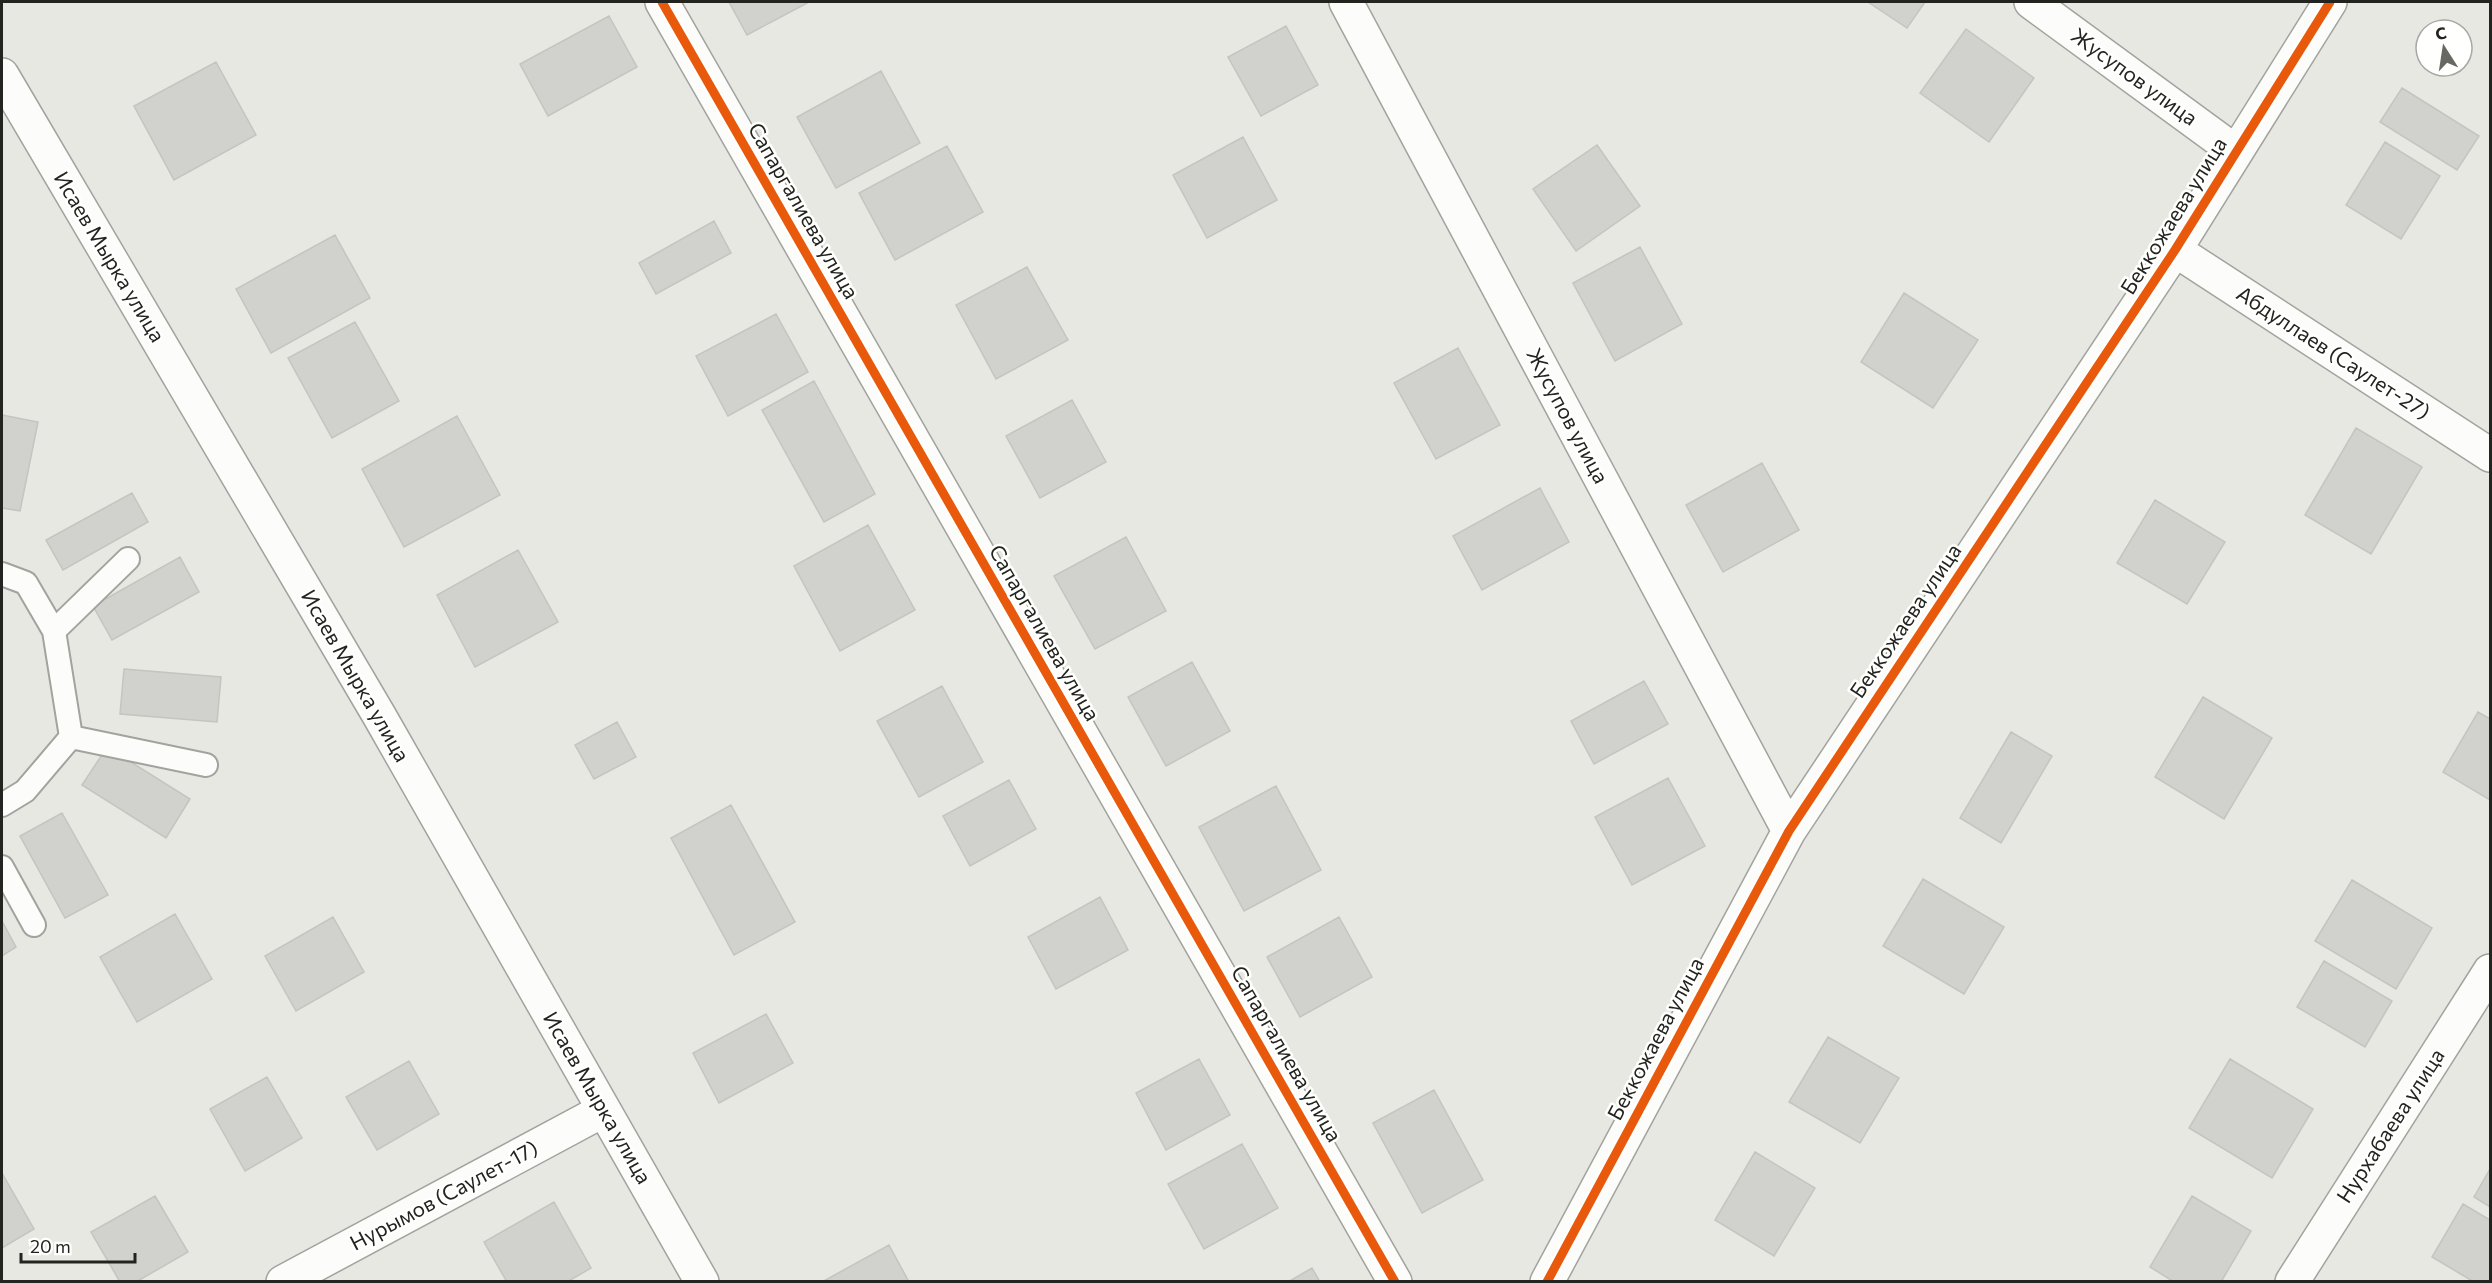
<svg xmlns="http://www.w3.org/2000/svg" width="2492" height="1283" viewBox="0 0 2492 1283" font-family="Commissioner,sans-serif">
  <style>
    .building { fill: #d1d1cd; stroke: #c4c4c0; stroke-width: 1.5 }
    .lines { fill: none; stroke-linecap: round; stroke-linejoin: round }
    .service-casing { stroke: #a2a29e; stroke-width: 26 }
    .minor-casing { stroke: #a2a29e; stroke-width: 36 }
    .service { stroke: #fcfcfb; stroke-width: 22 }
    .minor { stroke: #fcfcfb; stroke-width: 33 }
    .cycleway-casing { stroke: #fffffe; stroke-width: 13 }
    .cycleway { stroke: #e8590c; stroke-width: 9 }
    .labels { text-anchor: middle; stroke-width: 5; stroke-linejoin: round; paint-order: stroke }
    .street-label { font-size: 21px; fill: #23231f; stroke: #fffffe }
  </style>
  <rect width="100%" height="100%" fill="#e8e8e2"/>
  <path class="building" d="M729,2H809L747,35Z
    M1868,2H1925L1907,28Z
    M609,16L637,67L548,116L520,64Z
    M1286,26L1318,85L1261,116L1228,57Z
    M1966,29L2034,78L1989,142L1920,93Z
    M216,62L256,135L174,180L134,106Z
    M881,71L920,143L836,188L797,117Z
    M2402,88L2479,136L2457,170L2380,122Z
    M1243,137L1277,200L1207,238L1173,175Z
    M2385,142L2440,176L2401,239L2346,205Z
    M1597,145L1640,206L1576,251L1533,189Z
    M947,146L983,212L895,260L859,193Z
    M714,221L731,253L656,294L639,263Z
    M335,235L370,298L271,353L236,289Z
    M1640,247L1682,324L1615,361L1573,283Z
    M1027,267L1068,340L996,379L956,305Z
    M1904,293L1978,340L1933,408L1861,362Z
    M776,314L808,372L728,416L696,356Z
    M355,322L399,401L332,438L288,358Z
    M1458,348L1500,425L1436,459L1394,383Z
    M814,381L875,494L824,522L762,410Z
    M1072,400L1106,462L1040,498L1006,436Z
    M2,415L38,422L20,511L2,508Z
    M457,416L500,495L404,547L362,469Z
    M2356,428L2422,467L2371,554L2305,515Z
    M1762,463L1799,530L1723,572L1686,505Z
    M1540,488L1569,542L1482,590L1453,536Z
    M132,493L148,522L63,570L46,540Z
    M2155,500L2225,542L2187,604L2117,563Z
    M868,525L915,610L840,651L794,566Z
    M1126,537L1166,611L1095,649L1054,576Z
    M518,550L558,622L475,667L437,595Z
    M180,557L199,592L112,640L93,606Z
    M1192,662L1230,731L1166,766L1128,697Z
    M124,669L221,677L217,722L120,714Z
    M1644,681L1668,724L1594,764L1571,721Z
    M942,686L983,762L919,797L877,721Z
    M2203,697L2272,738L2224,819L2155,777Z
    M2478,712L2490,719V800L2443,772Z
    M617,722L636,757L594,779L575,745Z
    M2011,732L2052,756L2001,843L1960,818Z
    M107,747L190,799L166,838L82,785Z
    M1668,778L1705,846L1632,885L1595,817Z
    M1009,780L1036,829L970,866L943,816Z
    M1276,786L1321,870L1244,911L1199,827Z
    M731,805L795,922L734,955L671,838Z
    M62,813L108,895L65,918L20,836Z
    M1923,879L2004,927L1964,994L1883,946Z
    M2352,880L2432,928L2396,989L2315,941Z
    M1100,897L1128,950L1056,989L1028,937Z
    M175,914L212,979L137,1022L100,957Z
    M333,917L364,972L296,1011L265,956Z
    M1339,917L1372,977L1300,1017L1267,957Z
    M2,921L16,947L2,956Z
    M2324,961L2392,1001L2365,1047L2297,1007Z
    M766,1014L793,1063L719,1103L693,1053Z
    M1828,1037L1899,1078L1860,1143L1789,1102Z
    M1199,1059L1230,1115L1166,1150L1136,1093Z
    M2230,1059L2313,1109L2272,1178L2189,1128Z
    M409,1061L439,1114L377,1150L346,1097Z
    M267,1077L302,1138L245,1171L210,1109Z
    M1434,1090L1483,1180L1422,1213L1373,1123Z
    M1242,1144L1278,1208L1204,1249L1168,1184Z
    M1755,1152L1815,1188L1774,1256L1715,1220Z
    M2490,1169V1207L2474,1197Z
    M2,1173L34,1229L2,1248Z
    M155,1196L188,1252L136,1282H120L91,1232Z
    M2192,1196L2251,1231L2221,1282H2174L2150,1267Z
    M554,1202L591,1268L567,1282H507L484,1242Z
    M2463,1204L2490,1220V1282H2474L2432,1257Z
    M889,1245L909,1282H822Z
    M1312,1268L1320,1282H1288Z"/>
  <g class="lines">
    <g class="service-casing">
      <path id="service" d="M2,574L26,583L54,631L71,737L25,791L2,805
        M54,631L128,559
        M71,737L206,765
        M2,867L34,925"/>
    </g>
    <g class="minor-casing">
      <path id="minor" d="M662,2L1395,1282
        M1346,2L1789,831
        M2031,2L2236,152
        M2,75L380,717L702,1282
        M2175,250L2490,455
        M283,1282L604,1110
        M1547,1282L1789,831L2175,250L2330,2
        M2292,1282L2490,971"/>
    </g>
    <use href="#service" class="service"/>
    <use href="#minor" class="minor"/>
    <g class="cycleway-casing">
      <path id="cycleway" d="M662,2L1395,1282
        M1547,1282L1789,831L2175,250L2330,2"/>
    </g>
    <use href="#cycleway" class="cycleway"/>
  </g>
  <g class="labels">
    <g class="street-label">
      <text transform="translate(2134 77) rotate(36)" y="7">Жусупов улица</text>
      <text transform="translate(803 211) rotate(60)" y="7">Сапаргалиева улица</text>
      <text transform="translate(2174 216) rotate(-58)" y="7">Беккожаева улица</text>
      <text transform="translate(109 257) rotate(59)" y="7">Исаев Мырка улица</text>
      <text transform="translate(2333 353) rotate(33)" y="7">Абдуллаев (Саулет-27)</text>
      <text transform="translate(1567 416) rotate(62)" y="7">Жусупов улица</text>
      <text transform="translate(1906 621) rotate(-56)" y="7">Беккожаева улица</text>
      <text transform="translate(1044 633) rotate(60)" y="7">Сапаргалиева улица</text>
      <text transform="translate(355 676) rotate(60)" y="7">Исаев Мырка улица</text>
      <text transform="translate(1656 1039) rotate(-62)" y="7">Беккожаева улица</text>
      <text transform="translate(1286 1054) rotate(60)" y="7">Сапаргалиева улица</text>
      <text transform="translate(597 1098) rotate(60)" y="7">Исаев Мырка улица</text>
      <text transform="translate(2391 1126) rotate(-57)" y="7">Нурхабаева улица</text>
      <text transform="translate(444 1196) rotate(-28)" y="7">Нурымов (Саулет-17)</text>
    </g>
  </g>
  <rect width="2492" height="1283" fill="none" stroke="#23231f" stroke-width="6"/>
  <g transform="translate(2444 48) rotate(348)"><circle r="28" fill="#fffffe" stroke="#a7a7a5" stroke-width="1.5"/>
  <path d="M0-4.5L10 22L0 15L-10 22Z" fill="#686863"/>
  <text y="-9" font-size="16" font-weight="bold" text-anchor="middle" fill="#23231f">С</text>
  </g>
  <path d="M21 1253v9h114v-9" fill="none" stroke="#23231f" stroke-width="3"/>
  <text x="30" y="1253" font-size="18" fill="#23231f" stroke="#fffffe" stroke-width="4.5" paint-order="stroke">20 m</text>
</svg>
